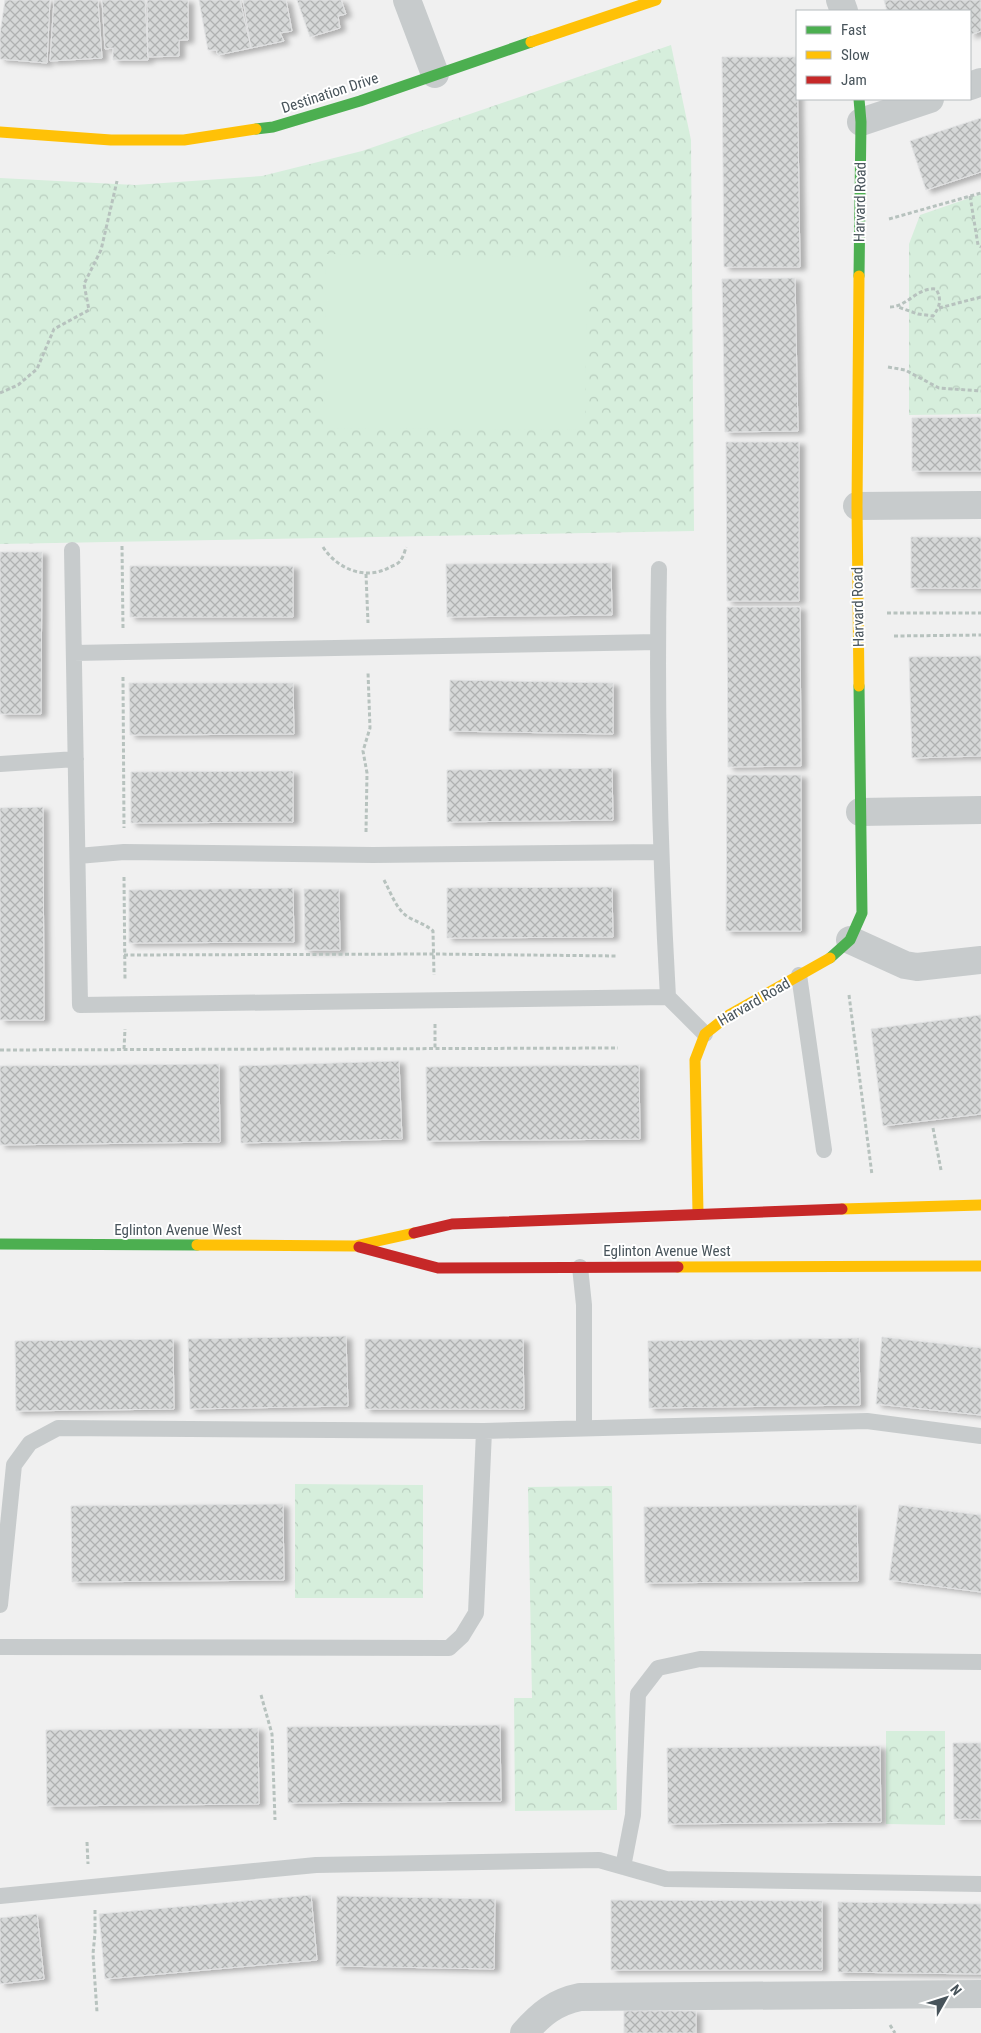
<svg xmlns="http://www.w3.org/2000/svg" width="981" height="2033" viewBox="0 0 981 2033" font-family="'Roboto Condensed',sans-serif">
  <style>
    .forest { fill: url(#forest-crowns) }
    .pitch { fill: #d6eedc }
    .building { fill: url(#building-cross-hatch); stroke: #e1e2e3; filter: url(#shadow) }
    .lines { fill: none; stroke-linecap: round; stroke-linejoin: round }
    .path { stroke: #b7c2be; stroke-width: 3; stroke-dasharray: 4 2.5; stroke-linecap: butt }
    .lane { stroke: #c7cbcc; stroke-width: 16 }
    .street { stroke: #c7cbcc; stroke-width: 28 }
    .fast { stroke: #4caf50; stroke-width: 11 }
    .slow { stroke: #ffc107; stroke-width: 11 }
    .jam { stroke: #c62828; stroke-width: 11 }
    .labels { text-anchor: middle; stroke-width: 4; stroke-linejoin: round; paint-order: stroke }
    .street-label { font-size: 15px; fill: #48545b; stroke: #fff }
  </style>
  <defs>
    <pattern id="forest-crowns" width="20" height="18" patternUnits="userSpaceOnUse" patternTransform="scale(1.25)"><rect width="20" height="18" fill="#d6eedc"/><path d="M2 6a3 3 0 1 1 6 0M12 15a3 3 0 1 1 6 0" fill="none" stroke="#b9cebf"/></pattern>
    <pattern id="building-cross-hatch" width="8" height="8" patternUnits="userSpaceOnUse" patternTransform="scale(1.25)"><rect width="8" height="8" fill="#d6d8d8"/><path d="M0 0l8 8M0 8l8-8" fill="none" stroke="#b0b2b2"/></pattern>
    <filter id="shadow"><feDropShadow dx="5.5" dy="3" stdDeviation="2.5" flood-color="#0004"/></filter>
  </defs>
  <rect width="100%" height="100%" fill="#f0f0f0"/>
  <path class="forest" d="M671,45L691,140L694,531L0,544V178L135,185L262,176L362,151Z
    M981,194V414L909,415V244L920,215Z
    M295,1484L423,1485V1598H295Z
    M612,1486L617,1810L515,1811L514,1698H532L528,1487Z
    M886,1731H945V1825L886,1824Z"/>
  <path class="pitch" d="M326,254L587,257L585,430L324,428Z"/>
  <path class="building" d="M5,0H50L47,63L0,59V34Z
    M54,0H98L102,58L50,61Z
    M102,0H145L148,60H113V48L105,49Z
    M147,0H188V40H179V56L148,57Z
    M199,0H240L251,48L218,55L216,50H208Z
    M243,0H286L292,31L280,33L284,41L251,48Z
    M297,0H341L346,14L338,16L340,28L310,37Z
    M884,0H981V31L970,35V11H887Z
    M722,57H797L800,267H724Z
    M981,118V172L926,190L910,141Z
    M795,278L798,431L725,432L722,279Z
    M981,417V471H912V418Z
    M726,442H799V601H727Z
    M911,537H981V588H911Z
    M0,552H42L41,714H0Z
    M611,563L612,615L447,617L446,564Z
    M130,566H293V617H130Z
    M727,607H800L801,766L728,767Z
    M981,656V756L912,758L909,657Z
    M450,680L613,683V734L449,731Z
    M129,683H293L294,734L130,735Z
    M612,768L613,820L447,822V770Z
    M293,771V822L131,823V772Z
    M727,775H801V931H726Z
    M43,807L44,1020H0V808Z
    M612,887L613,937L447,938V888Z
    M293,888L294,942L129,943V890Z
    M304,889H339L340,950H305Z
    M981,1015V1114L883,1126L871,1029Z
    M399,1061L402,1139L241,1143L239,1066Z
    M219,1064L220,1142L0,1145V1066Z
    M639,1065L640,1139L427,1141L426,1067Z
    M346,1336L348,1406L190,1409L188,1339Z
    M882,1337L981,1348V1415L876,1404Z
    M859,1338L860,1405L649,1408L648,1341Z
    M173,1339L174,1409L16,1411L15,1341Z
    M365,1339H523L524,1409H365Z
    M283,1504L284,1580L72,1582L71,1506Z
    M857,1505L858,1581L645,1583L644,1507Z
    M899,1505L981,1515V1592L889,1580Z
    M500,1725L501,1801L288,1803L287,1727Z
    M258,1728L259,1804L47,1806L46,1730Z
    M953,1743H981V1819H954Z
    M880,1746L881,1822L668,1824L667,1748Z
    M311,1895L317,1960L105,1979L99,1914Z
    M337,1896L495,1899L494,1969L336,1966Z
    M611,1900L822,1901V1970H611Z
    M838,1902L981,1904V1974L838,1972Z
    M37,1914L44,1979L0,1984V1918Z
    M624,2011H696V2033H624Z"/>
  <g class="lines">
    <path class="path" d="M970,196L978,245L981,247
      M889,219L981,193
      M890,307C907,307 917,287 936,289C942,299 940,307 933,316L918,314L898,307
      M939,308L981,297
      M888,367L905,370L939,388L981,391
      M0,393L18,385L37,369L54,329L89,310L84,284L101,250L117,181
      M122,546L123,628
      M323,547C337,569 366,581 390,567C393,566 398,564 400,561C403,558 405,551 406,547
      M366,574L368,623
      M887,613H981
      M894,636L981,635
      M123,677L124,828
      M366,832L367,773L363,751L370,728L368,672
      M124,877L125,980
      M384,880C391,893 396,909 408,917C417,922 425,924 433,931L434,975
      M124,955L434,954L618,956
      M849,995L872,1175
      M435,1024V1048
      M124,1049L125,1029
      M0,1050L618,1048
      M933,1128L941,1170
      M261,1695L272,1734L275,1820
      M87,1842L88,1864
      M95,1910V1933L93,1954L97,2012
      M890,2025L895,2033"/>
    <path class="lane" d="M72,550L80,1005L668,997
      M659,569C656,712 660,854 668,997L705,1034
      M74,653L658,642
      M0,764L76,759
      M78,856L124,852L373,855L660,852
      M799,975L824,1150
      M580,1267L584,1305V1428
      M0,1605L14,1465L30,1443L58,1428L484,1431L867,1421L981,1436
      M0,1647L449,1648L462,1636L476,1613L484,1431
      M623,1867L633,1815L638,1694L658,1668L700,1659L981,1662
      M0,1896L316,1865L599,1860L666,1879L981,1884"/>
    <path class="street" d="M407,0L435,74
      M840,0L844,11
      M970,86L981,82
      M861,122L930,99
      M857,506L981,505
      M860,812L981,810
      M850,940L905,965L917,967L981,960
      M524,2033C541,2014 555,2002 580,1997L981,1994"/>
    <path class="fast" d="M859,99L861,122L859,276
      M256,129L273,127L360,101L531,42
      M830,958L850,940L862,913L859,686
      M0,1244L197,1245"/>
    <path class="slow" d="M531,42L656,0
      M0,132L111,140H184L256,129
      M859,686L857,506L859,276
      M842,1209L981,1205
      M698,1213L695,1060L705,1034L729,1015L830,958
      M197,1245L355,1246L414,1233
      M678,1267L981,1266"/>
    <path class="jam" d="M414,1233L452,1224L842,1209
      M359,1247L438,1268L678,1267"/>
  </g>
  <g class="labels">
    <g class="street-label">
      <text transform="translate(330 93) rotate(-18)" y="5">Destination Drive</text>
      <text transform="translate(860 202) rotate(-89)" y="5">Harvard Road</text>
      <text transform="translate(858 607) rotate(-91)" y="5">Harvard Road</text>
      <text transform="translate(754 1002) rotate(-30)" y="5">Harvard Road</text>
      <text x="178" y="1235">Eglinton Avenue West</text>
      <text x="667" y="1256">Eglinton Avenue West</text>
    </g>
  </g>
  <rect x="796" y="10" width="175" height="90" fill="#ffffff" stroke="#b6bbbd"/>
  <rect x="806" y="26" width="25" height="8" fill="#4caf50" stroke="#b6bbbd"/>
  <text x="841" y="35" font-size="15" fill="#48545b">Fast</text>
  <rect x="806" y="51" width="25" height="8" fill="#ffc107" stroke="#b6bbbd"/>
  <text x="841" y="60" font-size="15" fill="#48545b">Slow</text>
  <rect x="806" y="76" width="25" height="8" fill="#c62828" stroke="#b6bbbd"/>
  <text x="841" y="85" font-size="15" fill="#48545b">Jam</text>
  <g transform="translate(946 1998) rotate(51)" stroke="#ffffff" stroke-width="4" paint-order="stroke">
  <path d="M0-4L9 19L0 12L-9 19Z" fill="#48545b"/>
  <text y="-8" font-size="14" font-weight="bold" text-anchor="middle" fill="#48545b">N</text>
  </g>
</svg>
